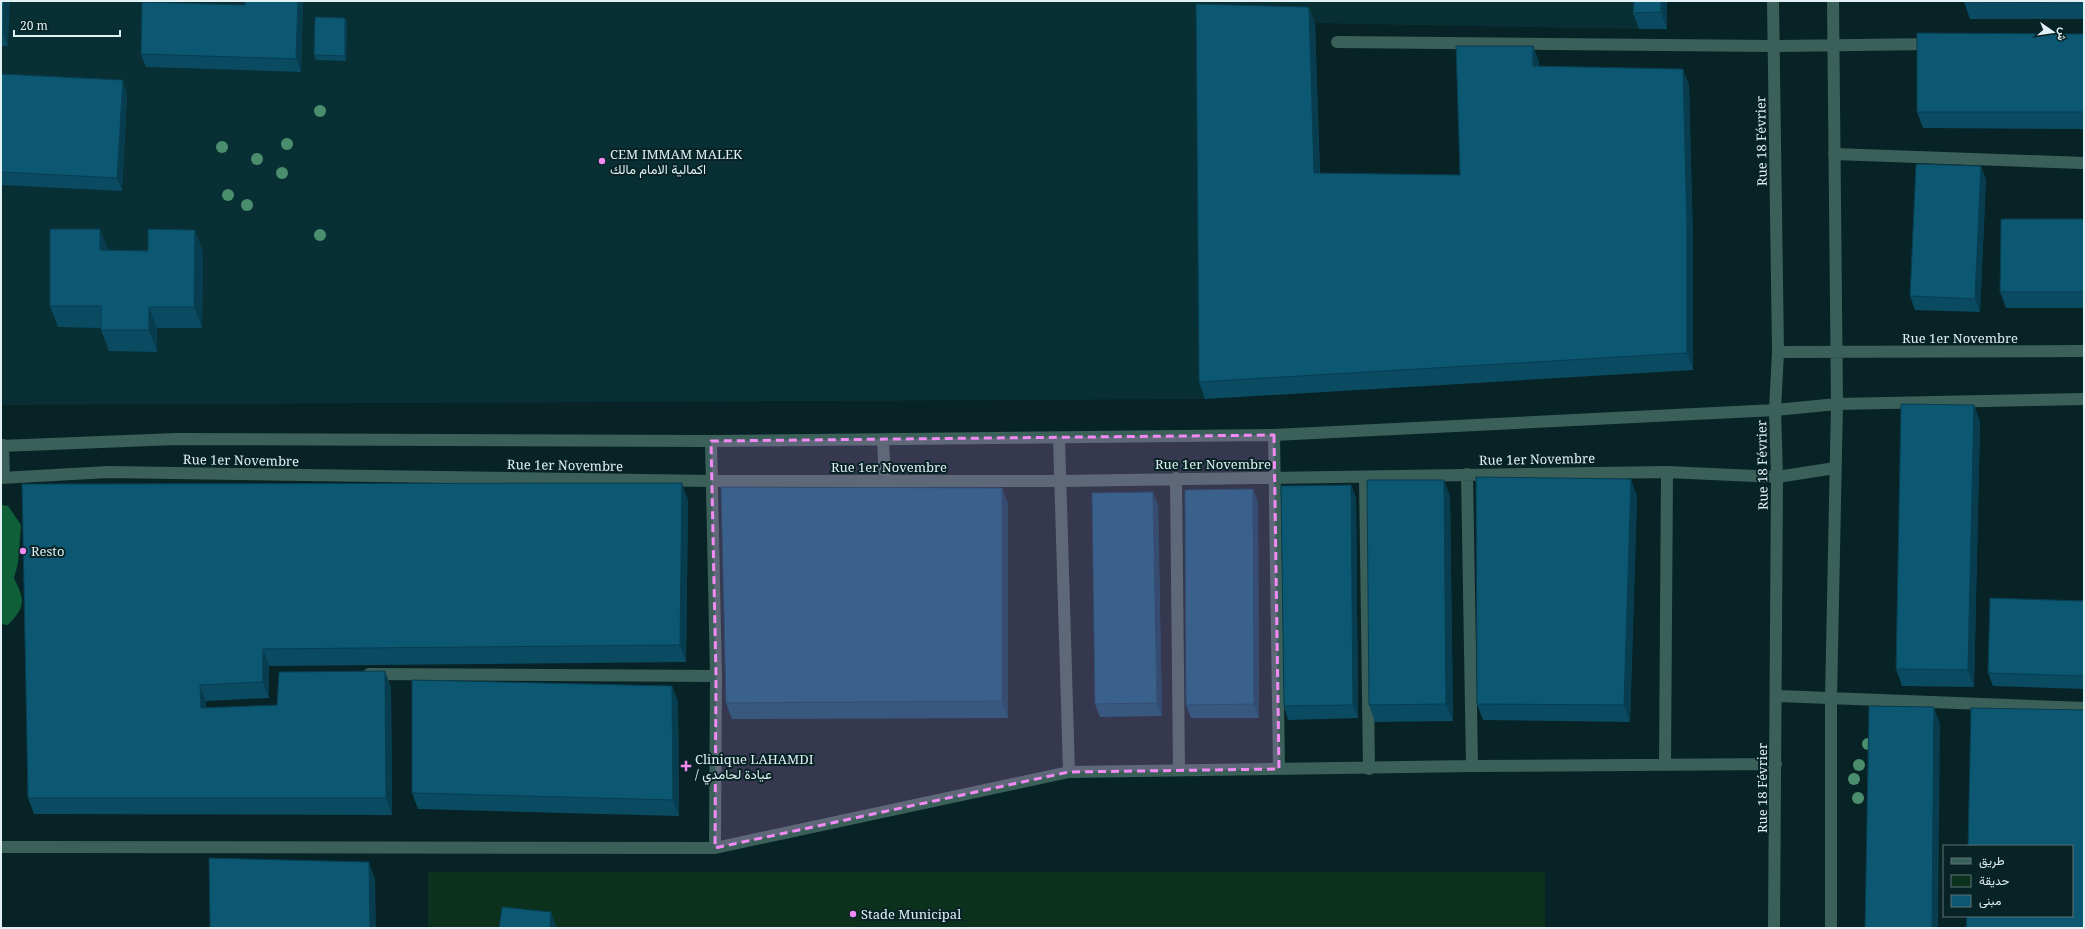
<svg xmlns="http://www.w3.org/2000/svg" width="2085" height="929" viewBox="0 0 2085 929" font-family="'Noto Serif',Vazirmatn,serif">
  <style>
    .built { fill: #083034; fill-rule: evenodd }
    .green { fill: #0c321d }
    .forest { fill: #0f6038 }
    .lines { fill: none; stroke-linecap: round; stroke-linejoin: round }
    .minor { stroke: #3b6059; stroke-width: 12 }
    .tree { fill: #4b8e6d }
    .wall { fill: #0a4b62 }
    .shaded-wall { fill: #083d50 }
    .building { fill: #0c5772; stroke: #083d50 }
    .marked { fill: #f28af3; fill-opacity: 0.2; stroke: #f28af3; stroke-width: 3; stroke-dasharray: 8 5; stroke-linejoin: round }
    .poi-dot { fill: #f28af3; stroke: #082326; stroke-width: 1.5 }
    .labels { text-anchor: middle; stroke-width: 4; stroke-linejoin: round; paint-order: stroke }
    .street-label { font-size: 13px; fill: #e1f0f2; stroke: #082326 }
    .poi-label { font-size: 13px; fill: #e1f0f2; stroke: #082326; text-anchor: start }
  </style>
  <rect width="100%" height="100%" fill="#082326"/>
  <path class="built" d="M10,1H250V18L146,67L301,72L303,1H1639V29L1202,21L1205,399L1,405V46H8ZM109,328H202H157L156,352Z"/>
  <path class="green" d="M428,872H1545V928H428Z"/>
  <path class="forest" d="M1,505L8,506L21,525L18,563L14,578C25,601 26,606 8,625L1,624Z"/>
  <g class="lines">
    <path class="minor" d="M1773,1L1778,352L1775,410L1777,477L1774,928
      M1337,42L1773,46L1933,44
      M1834,154L2084,163
      M1778,352L2084,351
      M1274,435L1279,769
      M1059,438L1069,772
      M883,440L885,481
      M711,441L716,676L715,848
      M3,445L4,478
      M1,446L176,439L711,441L1274,435L1775,410L1837,404L2084,399
      M1467,474L1472,766
      M1365,477L1369,769
      M1,478L108,472L711,481H1061L1667,472L1777,477L1835,468
      M1176,478L1179,770
      M369,674L716,676
      M1776,696L2084,708
      M1665,764L1667,472
      M1,847L715,848L1069,772L1472,766L1776,764
      M1831,928V699L1837,404L1833,1"/>
  </g>
  <g class="tree">
    <circle cx="320" cy="111" r="6"/>
    <circle cx="287" cy="144" r="6"/>
    <circle cx="222" cy="147" r="6"/>
    <circle cx="257" cy="159" r="6"/>
    <circle cx="282" cy="173" r="6"/>
    <circle cx="228" cy="195" r="6"/>
    <circle cx="247" cy="205" r="6"/>
    <circle cx="320" cy="235" r="6"/>
    <circle cx="1868" cy="744" r="6"/>
    <circle cx="1859" cy="765" r="6"/>
    <circle cx="1854" cy="779" r="6"/>
    <circle cx="1858" cy="798" r="6"/>
  </g>
  <path class="wall" d="M1,1L8,46H1Z
    M303,1L301,72L146,67L141,54L245,5Z
    M1634,1H1667V29H1639L1633,13Z
    M2084,1V19H1970L1964,2Z
    M345,18L347,22L346,61L316,60L314,55Z
    M1315,23L1320,173L1460,175L1533,46L1539,62V66L1689,85L1693,245V370L1205,399L1199,382Z
    M2084,34V129L1923,128L1917,112Z
    M1,74L127,94L122,191L1,185Z
    M1986,179L1980,312L1915,310L1910,296Z
    M2084,219V308H2006L2000,292Z
    M108,250L203,251L202,328H157V352L109,351L101,330V328L58,327L50,306Z
    M1974,405L1980,422L1974,687L1902,686L1896,669Z
    M22,484L688,500L686,662L269,666V698L206,701V708L277,705L385,671L391,688L392,815L34,814L28,798Z
    M1351,485L1356,498L1358,718L1288,720L1284,706Z
    M1002,488L1008,504V718L732,719L726,703Z
    M1253,489L1258,502L1259,718H1191L1186,705Z
    M1450,496L1453,721L1375,722L1369,705Z
    M1637,496L1630,722L1483,720L1477,704Z
    M1158,505L1162,716L1100,717L1095,704Z
    M2084,601V689L1993,686L1988,673Z
    M672,686L678,702L679,816L418,809L412,793Z"/>
  <path class="shaded-wall" d="M4,1H10L8,46L3,33Z
    M298,1H303L301,72L296,59Z
    M1661,1H1667V29L1661,12Z
    M1309,7L1315,23L1320,190L1314,173Z
    M345,18L347,22L346,61L345,56Z
    M1533,46L1539,62V83L1533,66Z
    M1683,69L1689,85L1693,245V370L1687,353Z
    M123,80L127,94L122,191L117,178Z
    M1981,166L1986,179L1980,312L1975,299Z
    M100,229L108,250H100Z
    M195,230L203,251L202,328L194,307Z
    M149,307L157,328V352L149,330Z
    M1974,405L1980,422L1974,687L1968,670Z
    M1631,479L1637,496L1630,722L1624,705Z
    M1444,480L1450,496L1453,721L1446,704Z
    M682,483L688,500L686,662L680,645Z
    M1351,485L1356,498L1358,718L1353,705Z
    M1002,488L1008,504V718L1002,701Z
    M1253,489L1258,502L1259,718L1254,704Z
    M1153,492L1158,505L1162,716L1157,703Z
    M263,649L269,666V698L263,682Z
    M385,671L391,688L392,815L386,798Z
    M200,685L206,701L207,724L201,708Z
    M672,686L678,702L679,816L673,800Z
    M1934,707L1940,724L1938,928H1932Z
    M369,862L375,879L376,928H370Z
    M551,912L557,928H550Z"/>
  <path class="building" d="M1,1H4L3,33H1Z
    M245,1H298L296,59L141,54L142,2L245,5Z
    M1634,1H1661V12L1633,13Z
    M1964,1H2084V3L1964,2Z
    M1196,4L1309,7L1314,173L1460,175L1456,46H1533V66L1683,69L1687,229V353L1199,382Z
    M315,17L345,18V56L314,55Z
    M1917,33L2084,34V112H1917Z
    M1,74L123,80L117,178L1,172Z
    M1916,164L1981,166L1975,299L1910,296Z
    M2001,219H2084V292H2000Z
    M50,229H100V250L148,251V229L195,230L194,307H149V330H101V306H50Z
    M1901,404L1974,405L1968,670L1896,669Z
    M1476,477L1631,479L1624,705L1477,704Z
    M1367,480H1444L1446,704L1369,705Z
    M682,483L680,645L263,649V682L200,685L201,708L277,705L279,672L385,671L386,798H28L22,484Z
    M1351,485L1353,705L1284,706L1281,486Z
    M721,487L1002,488V701L726,703Z
    M1253,489L1254,704L1186,705L1185,490Z
    M1153,492L1157,703L1095,704L1092,493Z
    M1990,598L2084,601V676L1988,673Z
    M412,680L672,686L673,800L412,793Z
    M1869,706L1934,707L1932,928H1865Z
    M1971,708L2084,710V928H1966L1967,916H2072V846H1968Z
    M209,858L369,862L370,928H210Z
    M502,907L551,912L550,928H499Z"/>
  <path class="marked" d="M1274,435L1279,769L1069,772L715,848L716,676L711,441Z"/>
  <g class="poi-dot">
    <circle cx="602" cy="161" r="4"/>
    <circle cx="23" cy="551" r="4"/>
    <path d="M684 760h4v4h4v4h-4v4h-4v-4h-4v-4h4z"/>
    <circle cx="853" cy="914" r="4"/>
  </g>
  <g class="labels">
    <g class="street-label">
      <text transform="translate(1761 141) rotate(-91)" y="5">Rue 18 Février</text>
      <text x="1960" y="343">Rue 1er Novembre</text>
      <text transform="translate(1537 459) rotate(-1)" y="5">Rue 1er Novembre</text>
      <text transform="translate(241 460) rotate(1)" y="5">Rue 1er Novembre</text>
      <text x="1213" y="469">Rue 1er Novembre</text>
      <text transform="translate(565 465) rotate(1)" y="5">Rue 1er Novembre</text>
      <text transform="translate(1762 465) rotate(-91)" y="5">Rue 18 Février</text>
      <text x="889" y="472">Rue 1er Novembre</text>
      <text transform="translate(1762 788) rotate(-90)" y="5">Rue 18 Février</text>
    </g>
    <g class="poi-label">
      <text x="610" y="159">CEM IMMAM MALEK<tspan x="610" dy="15">اكمالية الامام مالك</tspan></text>
      <text x="31" y="556">Resto</text>
      <text x="695" y="764">Clinique LAHAMDI<tspan x="695" dy="15">/ عيادة لحامدي</tspan></text>
      <text x="861" y="919">Stade Municipal</text>
    </g>
  </g>
  <rect width="2085" height="929" fill="none" stroke="#e1f0f2" stroke-width="4"/>
  <rect x="1943" y="845" width="130" height="72" fill="#082326" stroke="#5f7578"/>
  <rect x="1951" y="858" width="20" height="6" fill="#3b6059" stroke="#5f7578"/>
  <text x="1979" y="865" font-size="12" fill="#e1f0f2">طريق</text>
  <rect x="1951" y="875" width="20" height="12" fill="#0c321d" stroke="#5f7578"/>
  <text x="1979" y="885" font-size="12" fill="#e1f0f2">حديقة</text>
  <rect x="1951" y="895" width="20" height="12" fill="#0c5772" stroke="#5f7578"/>
  <text x="1979" y="905" font-size="12" fill="#e1f0f2">مبنى</text>
  <g transform="translate(2053 32) rotate(103)" stroke="#082326" stroke-width="3" paint-order="stroke">
  <path d="M0-3L7 15L0 10L-7 15Z" fill="#e1f0f2"/>
  <text y="-6" font-size="11" font-weight="bold" text-anchor="middle" fill="#e1f0f2">ش</text>
  </g>
  <path d="M14 30v6h106v-6" fill="none" stroke="#e1f0f2" stroke-width="2"/>
  <text x="20" y="30" font-size="12" fill="#e1f0f2" stroke="#082326" stroke-width="3" paint-order="stroke">20 m</text>
</svg>
